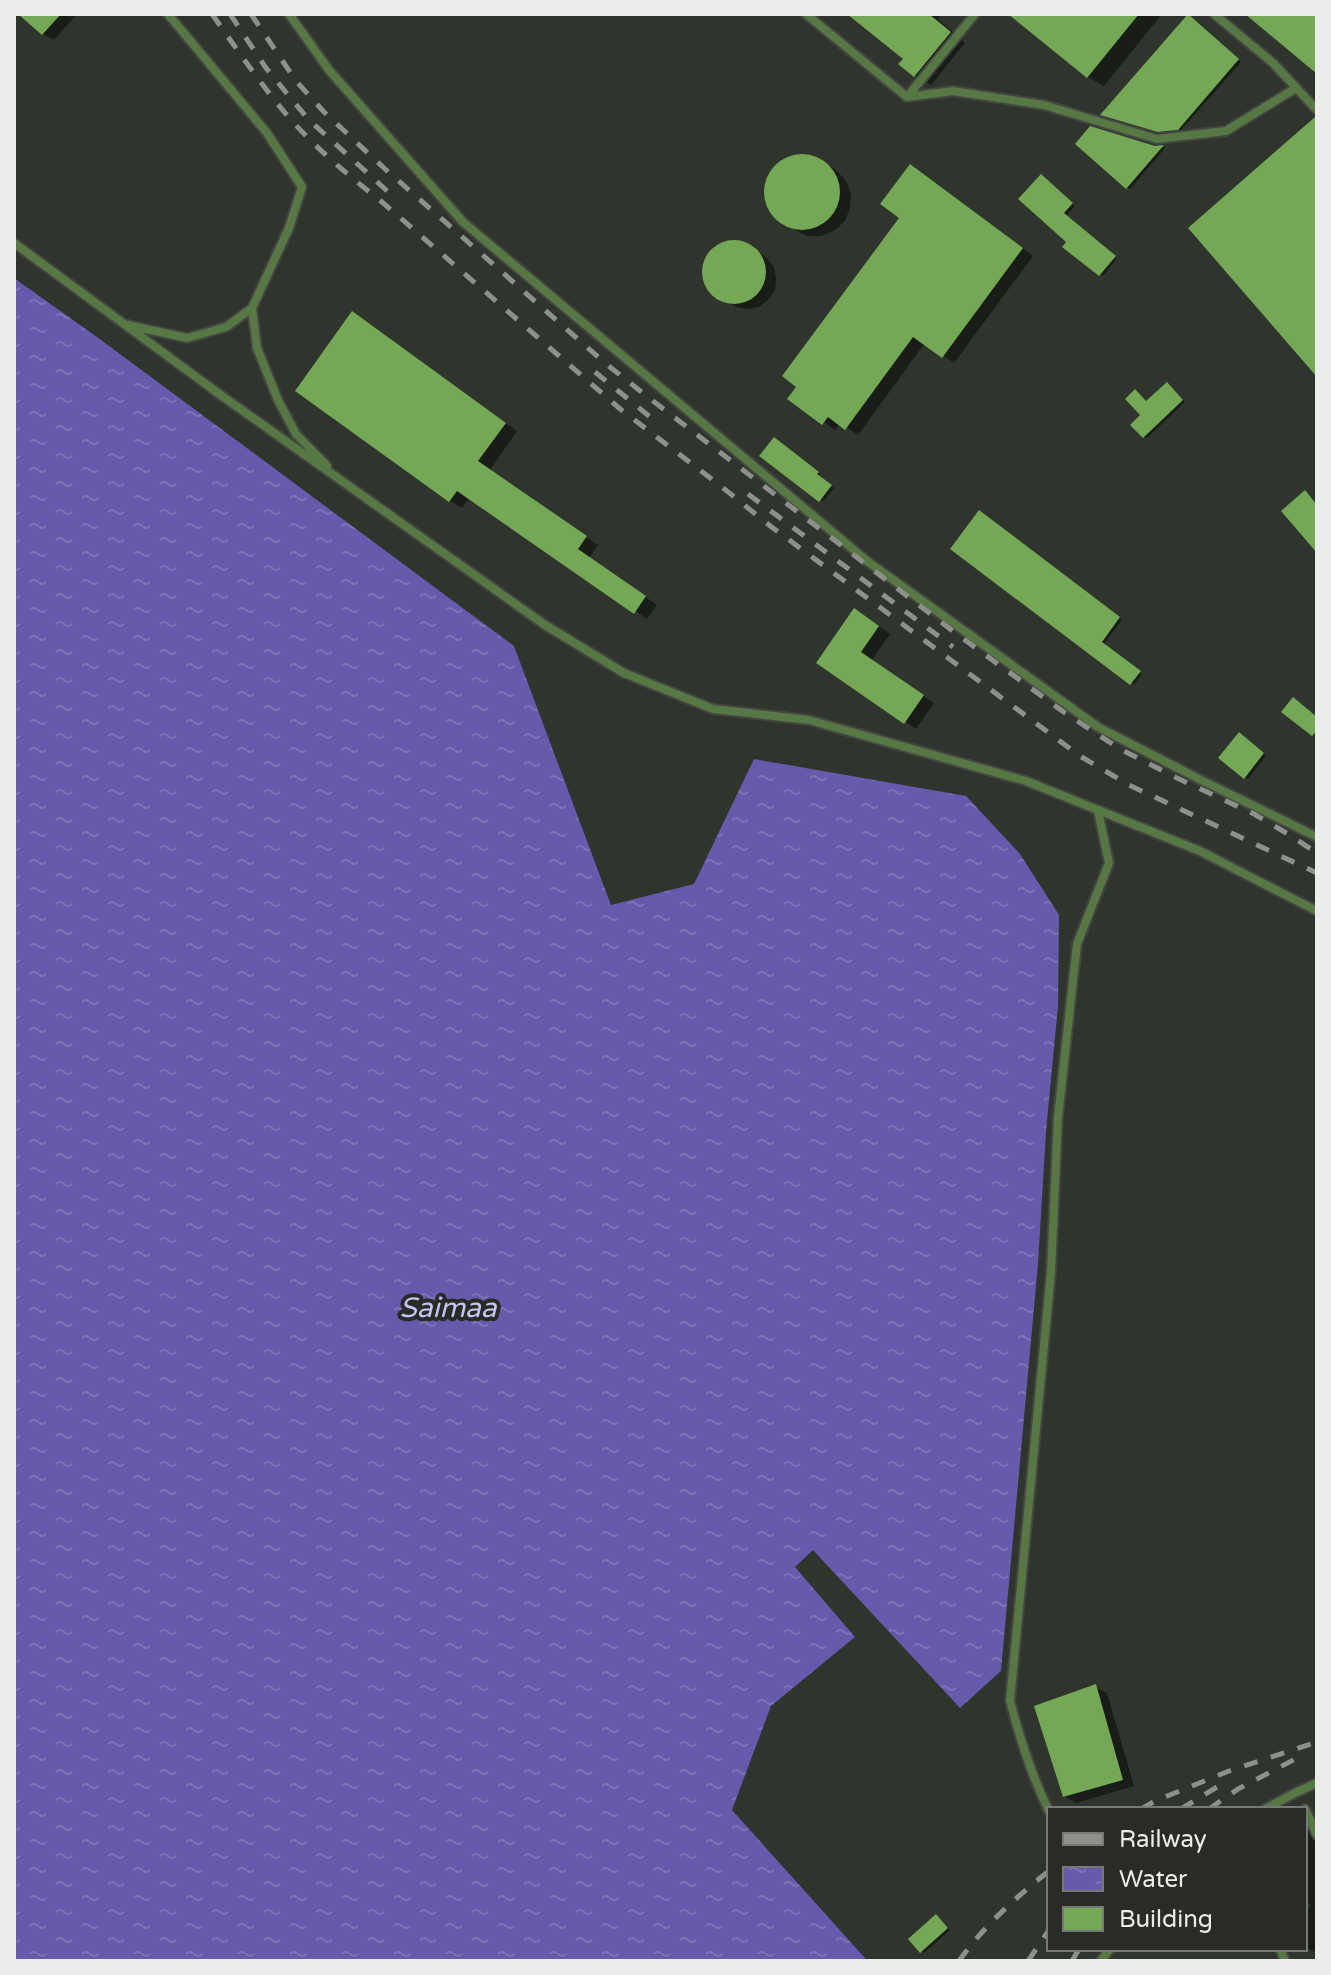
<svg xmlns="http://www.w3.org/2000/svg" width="1331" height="1975" viewBox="0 0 1331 1975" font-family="'Varela Round',sans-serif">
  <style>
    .built { fill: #2f352c; fill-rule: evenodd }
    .water { fill: url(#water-ripples) }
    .shadow { fill: #0007 }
    .building { fill: #74a856 }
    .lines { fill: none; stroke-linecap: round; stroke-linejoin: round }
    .service-casing { stroke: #434641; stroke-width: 12 }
    .service { stroke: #577745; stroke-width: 8 }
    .rail { stroke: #8e908c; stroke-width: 5; stroke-dasharray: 14 14; stroke-linecap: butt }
    .labels { text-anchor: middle; stroke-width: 8; stroke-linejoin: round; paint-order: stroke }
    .water-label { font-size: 28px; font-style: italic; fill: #c7c3f0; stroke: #282b26 }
  </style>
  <defs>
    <pattern id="water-ripples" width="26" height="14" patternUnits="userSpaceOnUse" patternTransform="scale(2)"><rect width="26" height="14" fill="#6759ab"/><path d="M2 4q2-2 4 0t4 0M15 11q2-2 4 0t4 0" fill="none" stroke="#7d71b7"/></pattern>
  </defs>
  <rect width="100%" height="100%" fill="#282b26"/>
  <path class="built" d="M14,14H1317V1961H865V1958L732,1810L771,1706L854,1637L795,1567L814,1549L960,1708L1001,1671L1038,1264L1044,1156L1058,1006V951L1059,931L755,759L694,884L611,905L514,646L97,337L14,278ZM1049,1809H1305V1949H1049Z"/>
  <path class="water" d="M14,278L97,337L514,646L611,905L694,884L754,759L966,796L1020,854L1059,915L1058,1006L1046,1132L1038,1264L1001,1671L960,1708L813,1550L795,1567L855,1637L771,1706L732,1810L865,1958V1961H14Z"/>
  <path class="shadow" d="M21,14H77L54,40L43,34Z
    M850,14H942L938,19L965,43L931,85L915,76L901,64L905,59Z
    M1011,14H1162L1104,86L1088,77Z
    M1191,18L1241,62L1181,130L1162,132L1105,115Z
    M1163,147L1165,148L1130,189L1127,187L1155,148Z
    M796,156L810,157L823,163L836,170L846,181L851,194L850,208L845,221L834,231L821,236H807L781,222L771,212L766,198V184L772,171L783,161Z
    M922,173L1033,256L954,363L925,343L858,435L840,423L835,430L790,398L901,217Z
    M1044,178L1075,206L1066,216L1117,258L1103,276L1069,242Z
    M733,242L744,244L757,251L767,258L774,267L776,279L775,290L768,300L759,307L747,309L736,307L713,293L706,284L704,272L706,261L712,251L721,244Z
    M365,321L517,431L490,470L598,545L589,558L657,605L647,619L470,497L462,508L450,501Z
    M1170,386L1185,402L1147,438L1144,437L1143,415L1147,403Z
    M777,441L820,474L819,476L834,488L823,502Z
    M983,515L1122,620L1103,645L1142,674L1134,685Z
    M866,617L890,634L872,660L934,703L916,729L819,662Z
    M1242,736L1266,756L1248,779L1245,777Z
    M1095,1687L1107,1693L1134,1786L1076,1803L1064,1796Z
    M1305,1829L1317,1836L1316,1953L1305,1946V1909L1310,1906L1305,1895Z
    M939,1918L950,1930L924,1953L921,1951Z"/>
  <path class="building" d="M18,14H61L42,35Z
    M847,14H929L951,32L914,77L898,64L903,59Z
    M1008,14H1139L1087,78Z
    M1188,14L1239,59L1178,130L1158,132L1100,115Z
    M1245,14H1317V74Z
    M1315,117H1317V377L1188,228Z
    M1090,126L1155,146L1164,145L1126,189L1075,144Z
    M764 192a38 38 0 1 1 76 0a38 38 0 1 1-76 0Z
    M910,164L1023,248L942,358L913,337L845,430L828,417L822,425L787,399L796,387L782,376L899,218L880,204Z
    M1041,174L1073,203L1064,213L1116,256L1099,276L1062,247L1066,242L1018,199Z
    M702 272a32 32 0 1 1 64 0a32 32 0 1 1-64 0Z
    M352,311L506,423L478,461L587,536L578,549L646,596L634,614L457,491L449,502L295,391Z
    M1167,382L1183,400L1143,438L1130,425L1140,415L1125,399L1135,389L1146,401Z
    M774,437L819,472L817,474L832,485L819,502L759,456Z
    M1305,490L1317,505V553L1281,511Z
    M979,510L1120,617L1102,642L1141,671L1130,685L950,549Z
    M854,608L879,626L861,652L924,695L904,724L816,663Z
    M1293,697L1317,717V730L1312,736L1281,712Z
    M1239,732L1264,753L1244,779L1218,758Z
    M1096,1684L1123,1780L1063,1797L1034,1706Z
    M936,1914L948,1928L920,1953L908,1939Z"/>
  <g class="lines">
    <g class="service-casing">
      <path id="service" d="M289,14L329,70L463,222L867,561L1098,727L1199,779L1317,837
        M806,14L907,97
        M975,14L907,97L953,91L1044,105L1157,139L1226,131L1296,88
        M1214,14L1273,63L1317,110
        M14,243L222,396L545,625L624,673L713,709L809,720L1026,781L1200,851L1317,911
        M252,308L257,348L278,400L296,434L327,466
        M128,325L187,338L226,327L252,308L289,228L302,187L267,133L168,14
        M1265,1809L1297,1792L1317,1783
        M1305,1809L1317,1835
        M1049,1811C1031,1775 1020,1739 1010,1701L1051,1272L1058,1117L1077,944L1109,863L1098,811
        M1280,1949L1285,1961
        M1101,1961L1110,1949"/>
    </g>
    <use href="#service" class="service"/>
    <path class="rail" d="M212,14C236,48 259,82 286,114C314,147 348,175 382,202L619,408L722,487L769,525L1080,756L1129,785L1317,873
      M230,14L266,68L308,119L396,199
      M251,14L296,81L324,112L384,168L605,363L644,394L954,632L1065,713L1120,749L1177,778L1254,814L1288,834L1317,853
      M595,372L660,425
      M748,494L953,647
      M1141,1809L1155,1801L1229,1771L1317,1742
      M1181,1809L1222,1784
      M1209,1809L1238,1789L1299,1757
      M959,1961C983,1927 1016,1897 1049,1871
      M1028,1961L1049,1930
      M1072,1961L1079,1949"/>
  </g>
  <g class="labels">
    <g class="water-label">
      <text x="448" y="1317">Saimaa</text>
    </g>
  </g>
  <rect width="1331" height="1975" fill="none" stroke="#ebedea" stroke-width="32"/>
  <rect x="1047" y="1807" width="260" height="144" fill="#282b26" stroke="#767974" stroke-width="2"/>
  <rect x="1063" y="1833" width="40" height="12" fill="#8e908c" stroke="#767974" stroke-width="2"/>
  <text x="1119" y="1847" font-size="24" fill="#ebedea">Railway</text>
  <rect x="1063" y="1867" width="40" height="24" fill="url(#water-ripples)" stroke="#767974" stroke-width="2"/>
  <text x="1119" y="1887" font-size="24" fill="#ebedea">Water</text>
  <rect x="1063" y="1907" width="40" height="24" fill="#74a856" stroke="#767974" stroke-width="2"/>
  <text x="1119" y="1927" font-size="24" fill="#ebedea">Building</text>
</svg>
